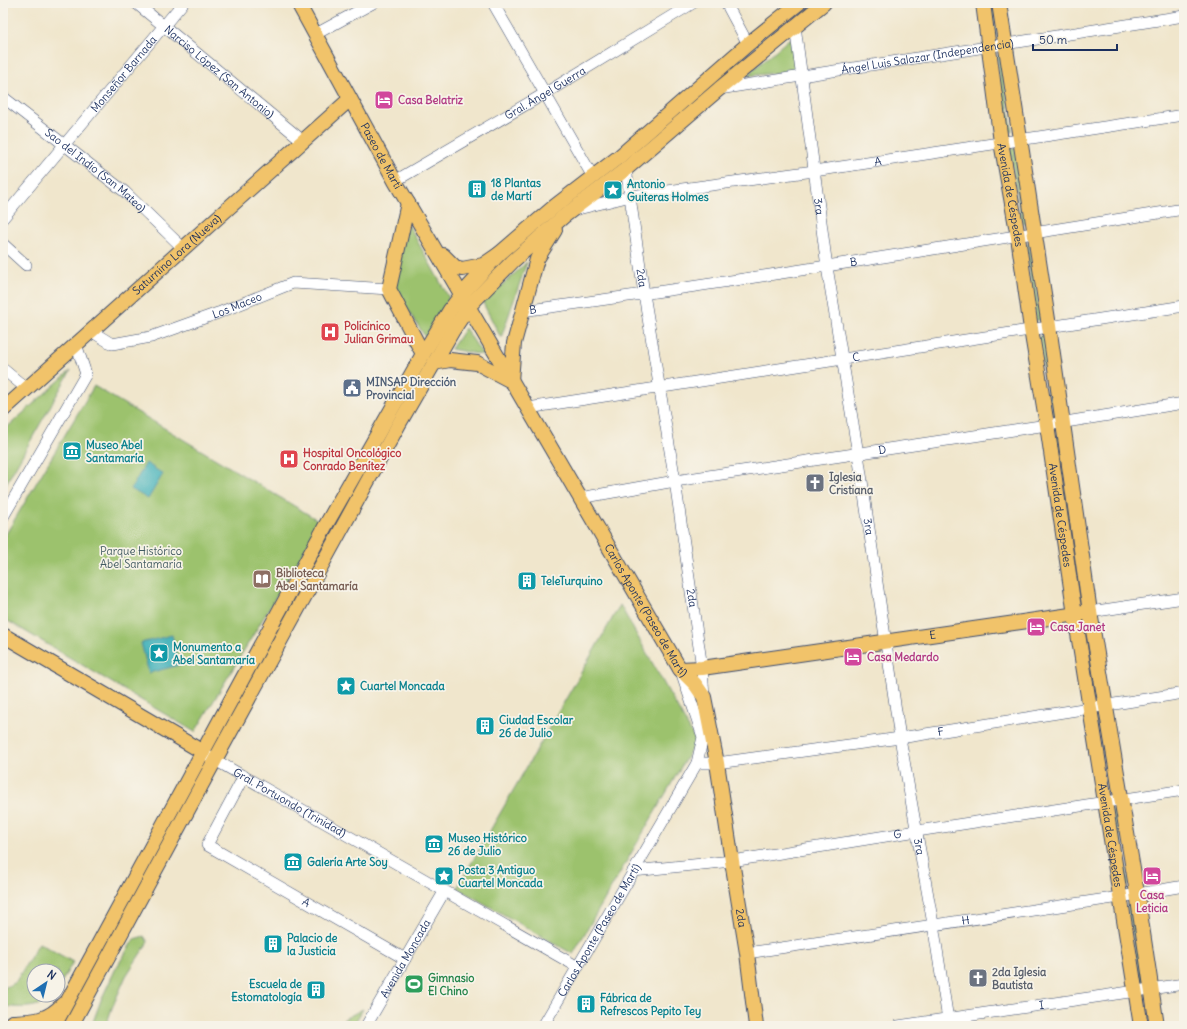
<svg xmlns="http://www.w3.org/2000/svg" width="1187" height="1029" viewBox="0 0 1187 1029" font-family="Delius,sans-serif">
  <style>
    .green { fill: #9cc26d; stroke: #5c7866 }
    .water { fill: #41b1b9; stroke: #2e708c }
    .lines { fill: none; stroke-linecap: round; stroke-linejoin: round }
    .minor-casing { stroke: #3b4a6e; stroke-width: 12 }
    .major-casing { stroke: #3b4a6e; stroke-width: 16 }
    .minor { stroke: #fff; stroke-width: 11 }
    .major { stroke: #f1c36a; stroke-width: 14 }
    .labels { text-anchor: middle; stroke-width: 3.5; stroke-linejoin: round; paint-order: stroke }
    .street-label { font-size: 11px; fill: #1b2f5e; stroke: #f7f3e8 }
    .hotel-label { font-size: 11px; font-weight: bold; fill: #b23c85; stroke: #f7f3e8; text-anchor: start }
    .culture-label { font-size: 11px; font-weight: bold; fill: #0d838f; stroke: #f7f3e8; text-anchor: start }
    .health-label { font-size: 11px; font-weight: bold; fill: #be3a42; stroke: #f7f3e8; text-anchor: start }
    .service-label { font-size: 11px; font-weight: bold; fill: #4e5e75; stroke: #f7f3e8; text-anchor: start }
    .worship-label { font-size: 11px; font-weight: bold; fill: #5b616d; stroke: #f7f3e8; text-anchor: start }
    .park-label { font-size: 11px; fill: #425b62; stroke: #f7f3e8 }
    .education-label { font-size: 11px; font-weight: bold; fill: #785e54; stroke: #f7f3e8; text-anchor: start }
    .leisure-label { font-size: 11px; font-weight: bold; fill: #27864d; stroke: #f7f3e8; text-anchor: start }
  </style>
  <rect width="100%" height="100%" fill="#f7f3e8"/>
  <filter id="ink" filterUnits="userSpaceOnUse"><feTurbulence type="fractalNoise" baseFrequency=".025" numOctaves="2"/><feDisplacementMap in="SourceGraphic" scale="8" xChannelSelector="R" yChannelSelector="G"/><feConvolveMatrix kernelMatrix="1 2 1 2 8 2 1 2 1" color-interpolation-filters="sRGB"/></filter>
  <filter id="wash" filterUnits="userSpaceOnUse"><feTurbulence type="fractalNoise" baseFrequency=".012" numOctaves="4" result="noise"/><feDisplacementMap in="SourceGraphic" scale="16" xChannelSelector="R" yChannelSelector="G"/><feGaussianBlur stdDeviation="0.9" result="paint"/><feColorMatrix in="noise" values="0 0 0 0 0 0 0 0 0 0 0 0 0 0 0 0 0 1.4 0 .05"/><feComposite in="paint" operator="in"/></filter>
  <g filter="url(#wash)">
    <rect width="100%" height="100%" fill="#f0e6cc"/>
    <path class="green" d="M986,3H995L997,37H993Z
      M790,38L796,71L746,76Z
      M999,55H1000L1012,131L1010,132L1005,130L997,56Z
      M1015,148L1027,223L1022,224L1010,151L1011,149Z
      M408,224L449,298L426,338L392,285Z
      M1027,244H1029L1041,319L1036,321L1026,245Z
      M527,262L501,338L483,303Z
      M465,328L483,355L451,349Z
      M1044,335L1056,415H1052L1038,338L1040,336Z
      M71,370L3,489V431Z
      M94,386L321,522L195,732L3,618V539Z
      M1057,435L1060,436L1083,603L1080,604L1055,436Z
      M620,605L696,741L573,954L457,888Z
      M1083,620H1085L1098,695L1094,697L1082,621Z
      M1099,715H1102L1113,792H1109L1097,716Z
      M1114,809H1116L1129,885L1124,886L1111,811Z
      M1130,904L1133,905L1144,981L1141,982L1127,905Z
      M144,936L148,942L126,976L112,1008L106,1026H94L93,1022L101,1000L115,970L134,939Z
      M39,943L73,962L58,988V971H34V995H53C40,1010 20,1008 3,1006V988L15,983Z
      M363,1009L353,1026H339L344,1019Z"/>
    <path class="water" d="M146,463L163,474L148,499L131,489Z
      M172,635L179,665L149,673L141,643Z"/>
  </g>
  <g filter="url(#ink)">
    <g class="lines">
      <g class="minor-casing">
        <g id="minor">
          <path id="s1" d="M136,3L303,141"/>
          <path d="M493,3L593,177"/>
          <path d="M726,3L748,44"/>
          <path id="s2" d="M795,26L827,267L858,454L900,738L933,924L949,1026"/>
          <path d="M316,34L373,3"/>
          <path id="s3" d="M719,89L1184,16"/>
          <path id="s4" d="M3,97L125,192L183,248"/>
          <path id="s5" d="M626,169L644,294L675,481L702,668L704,697"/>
          <path id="s6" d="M395,181L544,94L693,3"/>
          <path id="s7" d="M574,210L631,196L814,171L1184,115"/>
          <path id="s8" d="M3,218L183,3"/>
          <path d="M3,244L26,265"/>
          <path id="s9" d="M522,311C743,281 963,244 1184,209"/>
          <path id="s10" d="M91,331L112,344L151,337L218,313L293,283L389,289"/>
          <path d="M3,369L27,389"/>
          <path id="s11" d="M528,408L1184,306"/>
          <path id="s12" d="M580,498L675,481L1047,425L1184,403"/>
          <path d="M3,517L86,374L76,344"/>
          <path d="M1090,612L1184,598"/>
          <path id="s13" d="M208,756L578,967"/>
          <path id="s14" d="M697,763H717L900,738L1184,693"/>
          <path id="s15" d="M244,776L207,845L405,959"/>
          <path id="s16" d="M633,871L732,861L917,831L1184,790"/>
          <path id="s17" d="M747,953L1120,897L1184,886"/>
          <path id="s18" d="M366,1026L444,892"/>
          <path id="s19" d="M543,1026L697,763L703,737L681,671"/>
          <path id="s20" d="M898,1026L1184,984"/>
        </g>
      </g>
      <g class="major-casing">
        <g id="major">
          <path id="s21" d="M298,3L395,181L680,669L695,684L704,697L717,763L732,861L747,953L756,1026"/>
          <path id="s22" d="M983,3L1001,142L1018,237L1031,329L1047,425L1075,615L1141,1026"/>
          <path d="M999,3L1049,326L1090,612L1137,893L1157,1026"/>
          <path d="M408,203L389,289L423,354"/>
          <path d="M443,255L455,267L462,269L483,265L499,254L555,206L620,156L748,44L799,3"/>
          <path d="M434,363L450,360L477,363L511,381L514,343L537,259L555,230"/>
          <path id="s23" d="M3,410L350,99"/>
          <path d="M3,635L203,752"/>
          <path id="s24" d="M680,669L702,668L1084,613"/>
          <path d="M12,1022C35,1021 47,1021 63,1004"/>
          <path d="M54,1026L327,523L423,354L450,310L462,294L499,254"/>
          <path d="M71,1026L215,760L399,424L453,330L469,306L513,261L563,217L626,169L719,89L824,3"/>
        </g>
      </g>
      <use href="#minor" class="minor"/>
      <use href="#major" class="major"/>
    </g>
  </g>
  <defs>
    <g id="hotel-square" transform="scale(1)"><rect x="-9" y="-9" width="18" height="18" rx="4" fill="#d1479c" stroke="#f7f3e8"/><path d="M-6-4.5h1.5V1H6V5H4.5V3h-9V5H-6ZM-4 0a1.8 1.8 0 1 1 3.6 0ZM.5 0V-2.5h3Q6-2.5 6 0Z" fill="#fff"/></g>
    <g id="building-square" transform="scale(1)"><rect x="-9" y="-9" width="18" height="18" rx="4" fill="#0f9aa8" stroke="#f7f3e8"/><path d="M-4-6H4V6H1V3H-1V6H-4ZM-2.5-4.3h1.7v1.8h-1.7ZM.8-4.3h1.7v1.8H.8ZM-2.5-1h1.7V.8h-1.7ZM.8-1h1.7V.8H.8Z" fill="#fff"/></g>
    <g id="sight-square" transform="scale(1)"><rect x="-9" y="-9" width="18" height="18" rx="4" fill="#0f9aa8" stroke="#f7f3e8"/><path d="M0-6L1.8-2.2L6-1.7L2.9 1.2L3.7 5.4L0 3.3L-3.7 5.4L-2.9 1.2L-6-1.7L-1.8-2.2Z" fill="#fff"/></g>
    <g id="hospital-square" transform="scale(1)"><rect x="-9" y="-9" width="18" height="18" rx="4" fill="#e0444e" stroke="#f7f3e8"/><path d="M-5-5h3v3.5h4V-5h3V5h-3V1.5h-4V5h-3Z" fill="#fff"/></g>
    <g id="civic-square" transform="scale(1)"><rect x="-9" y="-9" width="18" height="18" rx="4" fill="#5c6f8a" stroke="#f7f3e8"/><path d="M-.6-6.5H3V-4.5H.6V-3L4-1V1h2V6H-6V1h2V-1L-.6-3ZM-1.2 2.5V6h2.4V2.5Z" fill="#fff"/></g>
    <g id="museum-square" transform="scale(1)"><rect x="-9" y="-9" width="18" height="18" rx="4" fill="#0f9aa8" stroke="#f7f3e8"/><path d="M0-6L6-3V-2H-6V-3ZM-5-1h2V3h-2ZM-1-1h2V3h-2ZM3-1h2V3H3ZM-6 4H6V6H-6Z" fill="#fff"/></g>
    <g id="church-square" transform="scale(1)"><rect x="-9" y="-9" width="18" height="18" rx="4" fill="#6b7280" stroke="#f7f3e8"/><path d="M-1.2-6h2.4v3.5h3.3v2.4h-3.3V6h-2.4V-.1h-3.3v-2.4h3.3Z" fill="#fff"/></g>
    <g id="library-square" transform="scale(1)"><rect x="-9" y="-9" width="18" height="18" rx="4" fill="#8d6e63" stroke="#f7f3e8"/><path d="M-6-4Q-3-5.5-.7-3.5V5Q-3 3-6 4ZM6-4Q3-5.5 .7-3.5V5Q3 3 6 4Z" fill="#fff"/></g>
    <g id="stadium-square" transform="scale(1)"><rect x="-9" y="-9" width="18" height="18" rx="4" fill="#2e9e5b" stroke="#f7f3e8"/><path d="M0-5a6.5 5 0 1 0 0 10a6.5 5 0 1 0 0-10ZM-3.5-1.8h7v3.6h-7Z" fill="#fff"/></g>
  </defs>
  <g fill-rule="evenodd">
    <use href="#hotel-square" x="384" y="100"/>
    <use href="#building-square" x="477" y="189"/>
    <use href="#sight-square" x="613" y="190"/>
    <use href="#hospital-square" x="330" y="332"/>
    <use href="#civic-square" x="352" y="388"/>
    <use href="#museum-square" x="72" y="451"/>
    <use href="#hospital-square" x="289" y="459"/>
    <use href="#church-square" x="815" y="483"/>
    <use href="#library-square" x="262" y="579"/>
    <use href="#building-square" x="527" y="581"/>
    <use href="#hotel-square" x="1036" y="627"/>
    <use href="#sight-square" x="159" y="653"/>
    <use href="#hotel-square" x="853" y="657"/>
    <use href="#sight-square" x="346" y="686"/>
    <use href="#building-square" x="485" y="726"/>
    <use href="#museum-square" x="434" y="844"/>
    <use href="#museum-square" x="293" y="862"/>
    <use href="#sight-square" x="444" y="876"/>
    <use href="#hotel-square" x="1152" y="876"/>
    <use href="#building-square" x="273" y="944"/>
    <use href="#church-square" x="978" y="978"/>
    <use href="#stadium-square" x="414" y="984"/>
    <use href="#building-square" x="316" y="990"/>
    <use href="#building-square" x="586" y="1004"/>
  </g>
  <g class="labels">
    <g class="street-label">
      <text dy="4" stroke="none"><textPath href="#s3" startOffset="211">Ángel Luis Salazar (Independencia)</textPath></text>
      <text dy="4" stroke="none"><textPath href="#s1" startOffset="108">Narciso López (San Antonio)</textPath></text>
      <text dy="4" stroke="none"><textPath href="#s8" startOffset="188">Monseñor Barnada</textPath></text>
      <text dy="4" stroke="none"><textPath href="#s6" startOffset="174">Gral. Ángel Guerra</textPath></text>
      <text dy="4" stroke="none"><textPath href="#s21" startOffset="174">Paseo de Martí</textPath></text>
      <text dy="4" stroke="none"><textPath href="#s7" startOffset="308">A</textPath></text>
      <text dy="4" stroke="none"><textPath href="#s4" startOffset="118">Sao del Indio (San Mateo)</textPath></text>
      <text dy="4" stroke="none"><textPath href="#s22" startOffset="194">Avenida de Céspedes</textPath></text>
      <text dy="4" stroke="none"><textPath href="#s2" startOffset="182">3ra</textPath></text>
      <text dy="4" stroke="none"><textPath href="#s23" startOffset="233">Saturnino Lora (Nueva)</textPath></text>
      <text dy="4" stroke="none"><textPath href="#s9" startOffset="335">B</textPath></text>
      <text dy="4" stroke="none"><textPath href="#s5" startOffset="110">2da</textPath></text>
      <text dy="4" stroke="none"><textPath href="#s10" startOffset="156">Los Maceo</textPath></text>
      <text dy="4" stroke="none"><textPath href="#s9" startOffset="11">B</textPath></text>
      <text dy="4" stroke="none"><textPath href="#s11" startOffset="332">C</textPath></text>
      <text dy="4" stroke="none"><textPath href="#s12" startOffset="306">D</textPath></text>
      <text dy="4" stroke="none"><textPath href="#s22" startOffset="518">Avenida de Céspedes</textPath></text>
      <text dy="4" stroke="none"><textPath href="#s2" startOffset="506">3ra</textPath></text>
      <text dy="4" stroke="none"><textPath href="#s5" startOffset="434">2da</textPath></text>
      <text dy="4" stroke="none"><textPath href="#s21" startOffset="700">Carlos Aponte (Paseo de Martí)</textPath></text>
      <text dy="4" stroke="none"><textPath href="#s24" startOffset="255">E</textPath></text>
      <text dy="4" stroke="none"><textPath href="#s14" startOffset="246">F</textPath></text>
      <text dy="4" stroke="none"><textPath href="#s13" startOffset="94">Gral. Portuondo (Trinidad)</textPath></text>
      <text dy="4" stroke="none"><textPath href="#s16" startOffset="267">G</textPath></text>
      <text dy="4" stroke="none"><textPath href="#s22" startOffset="842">Avenida de Céspedes</textPath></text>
      <text dy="4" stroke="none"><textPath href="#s2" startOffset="830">3ra</textPath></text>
      <text dy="4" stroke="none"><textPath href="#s15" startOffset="193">A</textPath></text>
      <text dy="4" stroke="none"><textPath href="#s21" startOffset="1029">2da</textPath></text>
      <text dy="4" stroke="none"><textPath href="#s17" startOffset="221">H</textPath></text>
      <text dy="4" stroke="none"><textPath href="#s19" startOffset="111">Carlos Aponte (Paseo de Martí)</textPath></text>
      <text dy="4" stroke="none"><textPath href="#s18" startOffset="78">Avenida Moncada</textPath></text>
      <text dy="4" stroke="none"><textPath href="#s20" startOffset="145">I</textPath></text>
    </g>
    <g class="hotel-label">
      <text x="398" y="104">Casa Belatriz</text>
      <text x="1050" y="631">Casa Janet</text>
      <text x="867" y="661">Casa Medardo</text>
      <text x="1152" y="899" text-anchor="middle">Casa<tspan x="1152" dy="13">Leticia</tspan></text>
    </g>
    <g class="culture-label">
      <text x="491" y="187">18 Plantas<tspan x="491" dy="13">de Martí</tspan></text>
      <text x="627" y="188">Antonio<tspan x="627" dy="13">Guiteras Holmes</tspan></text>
      <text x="86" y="449">Museo Abel<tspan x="86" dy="13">Santamaría</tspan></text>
      <text x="541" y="585">TeleTurquino</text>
      <text x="173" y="651">Monumento a<tspan x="173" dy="13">Abel Santamaría</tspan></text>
      <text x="360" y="690">Cuartel Moncada</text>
      <text x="499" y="724">Ciudad Escolar<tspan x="499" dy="13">26 de Julio</tspan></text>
      <text x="448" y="842">Museo Histórico<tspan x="448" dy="13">26 de Julio</tspan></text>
      <text x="307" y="866">Galería Arte Soy</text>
      <text x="458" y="874">Posta 3 Antiguo<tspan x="458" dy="13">Cuartel Moncada</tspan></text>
      <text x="287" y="942">Palacio de<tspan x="287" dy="13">la Justicia</tspan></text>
      <text x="302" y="988" text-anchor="end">Escuela de<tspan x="302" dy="13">Estomatología</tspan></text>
      <text x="600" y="1002">Fábrica de<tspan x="600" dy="13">Refrescos Pepito Tey</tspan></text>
    </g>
    <g class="health-label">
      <text x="344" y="330">Policínico<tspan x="344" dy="13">Julian Grimau</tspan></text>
      <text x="303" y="457">Hospital Oncológico<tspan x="303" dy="13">Conrado Benítez</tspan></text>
    </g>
    <g class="service-label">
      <text x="366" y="386">MINSAP Dirección<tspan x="366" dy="13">Provincial</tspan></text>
    </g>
    <g class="worship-label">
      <text x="829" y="481">Iglesia<tspan x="829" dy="13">Cristiana</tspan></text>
      <text x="992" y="976">2da Iglesia<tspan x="992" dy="13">Bautista</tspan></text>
    </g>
    <g class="park-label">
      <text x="141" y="555">Parque Histórico<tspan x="141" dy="13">Abel Santamaría</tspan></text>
    </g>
    <g class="education-label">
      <text x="276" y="577">Biblioteca<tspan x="276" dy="13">Abel Santamaría</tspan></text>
    </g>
    <g class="leisure-label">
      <text x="428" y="982">Gimnasio<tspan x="428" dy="13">El Chino</tspan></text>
    </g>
  </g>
  <rect width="1187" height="1029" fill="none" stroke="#f7f3e8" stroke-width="16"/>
  <g transform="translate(46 983) rotate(35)"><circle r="19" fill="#f7f3e8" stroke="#9fa5b1"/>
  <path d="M0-3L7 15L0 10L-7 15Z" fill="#1f6fb2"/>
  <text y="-6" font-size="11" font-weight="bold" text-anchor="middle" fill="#1b2f5e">N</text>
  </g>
  <path d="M1033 44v6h84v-6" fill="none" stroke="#1b2f5e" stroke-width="2"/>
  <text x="1039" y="44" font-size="12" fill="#1b2f5e" stroke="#f7f3e8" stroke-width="3" paint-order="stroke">50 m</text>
</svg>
